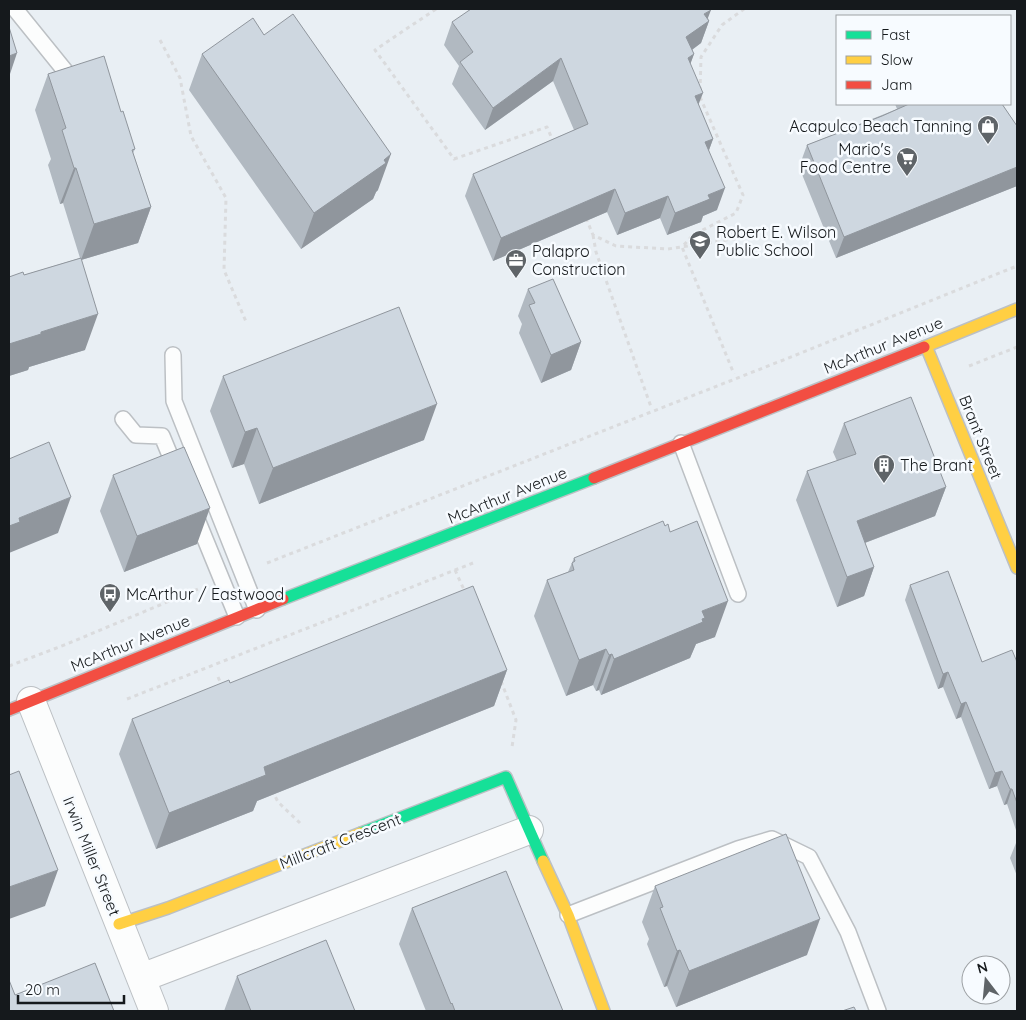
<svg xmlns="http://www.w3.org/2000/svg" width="1026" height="1020" viewBox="0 0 1026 1020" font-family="Quicksand,sans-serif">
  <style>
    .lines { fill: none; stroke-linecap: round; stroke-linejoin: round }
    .lane-casing { stroke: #bcc0c4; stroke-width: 18 }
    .street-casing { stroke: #bcc0c4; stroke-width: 30 }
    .fast-casing { stroke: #bcc0c4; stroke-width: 14 }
    .slow-casing { stroke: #bcc0c4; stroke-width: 14 }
    .jam-casing { stroke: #bcc0c4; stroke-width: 14 }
    .path { stroke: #dadbdd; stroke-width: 3; stroke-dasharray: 4 4; stroke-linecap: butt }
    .lane { stroke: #fcfdfd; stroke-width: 15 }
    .street { stroke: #fcfdfd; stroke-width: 28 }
    .fast { stroke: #16e098; stroke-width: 11 }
    .slow { stroke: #ffcf43; stroke-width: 11 }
    .jam { stroke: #f24e42; stroke-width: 11 }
    .wall { fill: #b1b9c1 }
    .shaded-wall { fill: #90969d }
    .building { fill: #ced7e0; stroke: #90969d }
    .labels { text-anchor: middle; stroke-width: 5; stroke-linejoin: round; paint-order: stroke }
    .poi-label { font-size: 16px; fill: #15191c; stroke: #f7fbff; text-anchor: start }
    .street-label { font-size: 16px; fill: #15191c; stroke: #f7fbff }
  </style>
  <rect width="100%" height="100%" fill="#e9eff4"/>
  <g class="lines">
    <g class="lane-casing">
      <path id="lane" d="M15,9L66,72
        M173,355L174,401L257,610
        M123,419L136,435L162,436L176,470
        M681,443L738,594
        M194,512L237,617
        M568,915L738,849L772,839L809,857L848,932L878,1011"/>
    </g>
    <g class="street-casing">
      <path id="street" d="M31,701L154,1011
        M141,978L529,830"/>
    </g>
    <g class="fast-casing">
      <path id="fast" d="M283,599L594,478
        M361,833L506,777L543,861"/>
    </g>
    <g class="slow-casing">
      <path id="slow" d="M926,346L1017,568
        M924,347L1017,309
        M543,861L568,915L604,1011
        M119,924L168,908L361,833"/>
    </g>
    <g class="jam-casing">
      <path id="jam" d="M594,478L924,347
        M9,710L283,599"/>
    </g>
    <path class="path" d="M436,9L375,50L454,159L547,127L553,141
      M160,40L180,78L191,136L226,198L224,270L247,324
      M700,91L701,57L722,25L744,9
      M700,97L743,195L736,213L693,235L682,247L734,374
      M586,218L593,235L616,246L668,249L746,237
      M593,235L596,252L651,407
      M969,366L1017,347
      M267,563L796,355L1017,266
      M455,570L465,592
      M9,666L67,644L198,589
      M218,677L222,686
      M501,681L516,720L512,747
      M127,699L473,563
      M272,790L278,802L300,823"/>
    <use href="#lane" class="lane"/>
    <use href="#street" class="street"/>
    <use href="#fast" class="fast"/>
    <use href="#slow" class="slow"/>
    <use href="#jam" class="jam"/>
  </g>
  <path class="wall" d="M708,18L709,21L701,43L692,50L694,54L690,64L698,105L713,139L709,150L717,210L703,216L701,222L667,235L660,218L617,235L607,212L493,261L465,196L473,174L574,130L553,81L485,130L452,84L459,66L444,45L452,22Z
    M264,35L378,190L376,192L373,199L301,249L189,90L202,54Z
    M48,74L121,112L135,149L133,153L151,207L138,243L81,260L85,350L29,367L28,370L9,376V277L24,275L80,258L63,203L60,204L48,165L51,159L35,110Z
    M895,104H1002L1017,126V186L836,258L799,167L807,145L897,109Z
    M528,289L581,342L571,370L541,383L519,333L522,324L518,316Z
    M223,376L424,440L259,504L244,464L232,468L210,411Z
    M844,423L946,487L935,516L865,543L874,567L864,596L837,607L796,500L807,471L837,461L833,452Z
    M113,475L197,544L124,572L100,511Z
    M574,558L715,637L696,644L690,658L601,695L599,690L596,691L593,685L566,696L534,616L547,580L568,572Z
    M910,585L982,662H1017V833L1007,804L1004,805L997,786L989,789L961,717L956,719L943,687L938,689L905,600Z
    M507,670L494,706L257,801L253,811L156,849L119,754L132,719L230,683Z
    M1017,842V876L1010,858L1016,843Z
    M655,886L807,955L676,1007L667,986L664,987L647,944L649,939L642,922Z
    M412,908L563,1011H426L399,944Z
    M237,976L355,1011H224Z"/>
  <path class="shaded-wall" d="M711,10L706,23L709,21L701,43L678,60L686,37L704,14Z
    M17,53L9,77V56Z
    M694,54L686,76L688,58Z
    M561,58L553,81L485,130L493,108Z
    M703,93L694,116L695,96Z
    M713,139L705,161V142Z
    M391,154L378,190L376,192L373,199L301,249L314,213Z
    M1017,167V186L836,258L844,237Z
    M74,168H76L63,203L60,204Z
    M725,188L717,210L703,216L701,222L667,235L675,213L708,195Z
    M615,189L607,212L493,261L501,238Z
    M668,196L660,218L617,235L625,213Z
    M151,207L138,243L81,260L94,224Z
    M98,314L85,350L29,367L28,370L9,376V344L41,332Z
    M581,342L571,370L541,383L551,355Z
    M437,404L424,440L259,504L273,468Z
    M257,428L244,464L232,468L245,432Z
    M946,487L935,516L846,550L857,521Z
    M71,497L58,533L9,553V526L19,518Z
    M210,508L197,544L124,572L137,536Z
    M874,567L864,596L837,607L847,577Z
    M728,601L715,637L696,644L690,658L601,695L614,659L702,611Z
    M606,649L593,685L566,696L579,660Z
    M612,654L599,690L596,691L609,655Z
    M507,670L494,706L257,801L253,811L156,849L169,813L264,767Z
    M948,672L943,687L938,689L943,674Z
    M966,702L961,717L956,719L961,704Z
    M1002,771L997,786L989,789L995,773Z
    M1010,789H1012L1007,804L1004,805Z
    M58,870L45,906L9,919V887Z
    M820,919L807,955L676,1007L689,971Z
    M680,950L667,986L664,987L677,951Z"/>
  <path class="building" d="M471,9H710L711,10L704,14L709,21L686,37L694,54L688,58L703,93L695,96L713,139L705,142L725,188L708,195L710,199L675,213L668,196L625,213L615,189L501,238L473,174L588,124L561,58L493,108L460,62L473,52L452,22Z
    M293,14L391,154L384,160L386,163L314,213L202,54L253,18L264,35Z
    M9,27L17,53L9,56Z
    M104,56L121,112L123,111L135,149L132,150L151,207L94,224L76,168H74L62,130L66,128L48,74Z
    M909,104H1002L1017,126V167L844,237L807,145L882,116Z
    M81,258L98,314L41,332V334L9,344V277L23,272L24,275Z
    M553,279L581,342L551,355L529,305L535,303L528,289Z
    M399,307L437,404L273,468L257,428L245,432L223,376Z
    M911,397L946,487L857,521L874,567L847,577L807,471L856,454L844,423Z
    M49,442L71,497L19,518L20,522L9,526V459Z
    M184,447L210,508L137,536L113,475Z
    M663,521L665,526L668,524L670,532L697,521L728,601L702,611L705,618L702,619L703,622L614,659L612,654L609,655L606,649L579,660L547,580L574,570L572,563L575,561L574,558Z
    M948,571L982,662L1012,650L1017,662V803L1012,789H1010L1002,771L995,773L966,702L961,704L948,672L943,674L910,585Z
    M473,586L507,670L264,767L266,775L169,813L132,719L229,680L230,683Z
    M19,771L58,870L9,887V775Z
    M786,834L820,919L689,971L680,950L677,951L660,908L663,907L655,886Z
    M506,871L563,1011H455L452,1003L451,1004L412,908Z
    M326,940L355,1011H251L237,976Z
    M95,963L114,1011H9V980L15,995Z
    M854,1007L856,1011H842Z"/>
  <defs>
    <g id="shop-pin" transform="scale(1.125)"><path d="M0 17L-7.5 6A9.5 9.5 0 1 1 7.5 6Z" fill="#5f6468" stroke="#f7fbff"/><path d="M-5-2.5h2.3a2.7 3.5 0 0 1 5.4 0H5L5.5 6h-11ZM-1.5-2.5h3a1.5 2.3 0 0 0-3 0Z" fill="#fff"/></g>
    <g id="supermarket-pin" transform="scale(1.125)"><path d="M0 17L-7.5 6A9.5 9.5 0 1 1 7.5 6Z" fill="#5f6468" stroke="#f7fbff"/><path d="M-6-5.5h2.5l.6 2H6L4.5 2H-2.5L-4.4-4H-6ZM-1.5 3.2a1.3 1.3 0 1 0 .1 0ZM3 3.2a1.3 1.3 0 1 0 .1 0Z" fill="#fff"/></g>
    <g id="school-pin" transform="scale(1.125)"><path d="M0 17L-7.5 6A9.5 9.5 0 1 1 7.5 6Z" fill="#5f6468" stroke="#f7fbff"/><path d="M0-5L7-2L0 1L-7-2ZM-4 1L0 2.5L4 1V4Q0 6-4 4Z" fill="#fff"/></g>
    <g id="office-pin" transform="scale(1.125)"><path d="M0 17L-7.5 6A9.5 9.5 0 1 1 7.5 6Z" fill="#5f6468" stroke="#f7fbff"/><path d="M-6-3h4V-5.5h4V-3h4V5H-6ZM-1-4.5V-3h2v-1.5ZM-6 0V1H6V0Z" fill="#fff"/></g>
    <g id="building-pin" transform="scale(1.125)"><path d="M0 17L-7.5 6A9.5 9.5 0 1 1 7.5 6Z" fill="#5f6468" stroke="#f7fbff"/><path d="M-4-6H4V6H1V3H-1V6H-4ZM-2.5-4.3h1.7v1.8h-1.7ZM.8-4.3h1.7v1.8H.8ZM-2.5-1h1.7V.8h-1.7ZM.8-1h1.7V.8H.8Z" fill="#fff"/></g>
    <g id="bus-pin" transform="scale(1.125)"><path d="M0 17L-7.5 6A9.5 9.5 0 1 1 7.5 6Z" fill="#5f6468" stroke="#f7fbff"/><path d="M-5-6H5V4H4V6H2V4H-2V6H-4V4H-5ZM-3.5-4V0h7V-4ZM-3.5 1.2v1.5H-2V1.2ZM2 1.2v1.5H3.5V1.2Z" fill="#fff"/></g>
  </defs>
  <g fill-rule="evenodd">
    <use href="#shop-pin" x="988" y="126"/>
    <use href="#supermarket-pin" x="907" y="158"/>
    <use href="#school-pin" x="700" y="241"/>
    <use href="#office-pin" x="516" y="260"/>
    <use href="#building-pin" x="884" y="465"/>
    <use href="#bus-pin" x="110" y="594"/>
  </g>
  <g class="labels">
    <g class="poi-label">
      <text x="972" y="132" text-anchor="end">Acapulco Beach Tanning</text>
      <text x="891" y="155" text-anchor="end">Mario's<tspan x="891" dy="18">Food Centre</tspan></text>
      <text x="716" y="238">Robert E. Wilson<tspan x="716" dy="18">Public School</tspan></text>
      <text x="532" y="257">Palapro<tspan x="532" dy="18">Construction</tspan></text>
      <text x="900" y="471">The Brant</text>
      <text x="126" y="600">McArthur / Eastwood</text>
    </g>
    <g class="street-label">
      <text transform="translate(883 345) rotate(-22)" y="6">McArthur Avenue</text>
      <text transform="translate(981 437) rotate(68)" y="6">Brant Street</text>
      <text transform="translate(507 495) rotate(-22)" y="6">McArthur Avenue</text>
      <text transform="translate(130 643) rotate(-22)" y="6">McArthur Avenue</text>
      <text transform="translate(340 841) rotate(-21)" y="6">Millcraft Crescent</text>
      <text transform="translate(92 856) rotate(68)" y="6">Irwin Miller Street</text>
    </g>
  </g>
  <rect width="1026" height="1020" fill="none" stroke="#15191c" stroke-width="20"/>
  <rect x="836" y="15" width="175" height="90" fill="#f7fbff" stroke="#9da1a4"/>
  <rect x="846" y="31" width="25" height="8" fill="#16e098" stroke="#9da1a4"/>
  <text x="881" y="40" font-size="15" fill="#15191c">Fast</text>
  <rect x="846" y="56" width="25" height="8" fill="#ffcf43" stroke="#9da1a4"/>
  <text x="881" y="65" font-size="15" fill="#15191c">Slow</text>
  <rect x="846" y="81" width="25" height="8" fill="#f24e42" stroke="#9da1a4"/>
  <text x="881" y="90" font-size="15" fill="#15191c">Jam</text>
  <g transform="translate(986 980) rotate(344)"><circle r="24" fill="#f7fbff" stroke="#9da1a4"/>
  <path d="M0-4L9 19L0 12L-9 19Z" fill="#5f6468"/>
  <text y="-8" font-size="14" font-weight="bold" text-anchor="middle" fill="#15191c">N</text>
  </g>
  <path d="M18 995v8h106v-8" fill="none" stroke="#15191c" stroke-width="2.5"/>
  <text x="25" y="995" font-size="15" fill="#15191c" stroke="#f7fbff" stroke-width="4" paint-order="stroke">20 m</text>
</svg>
